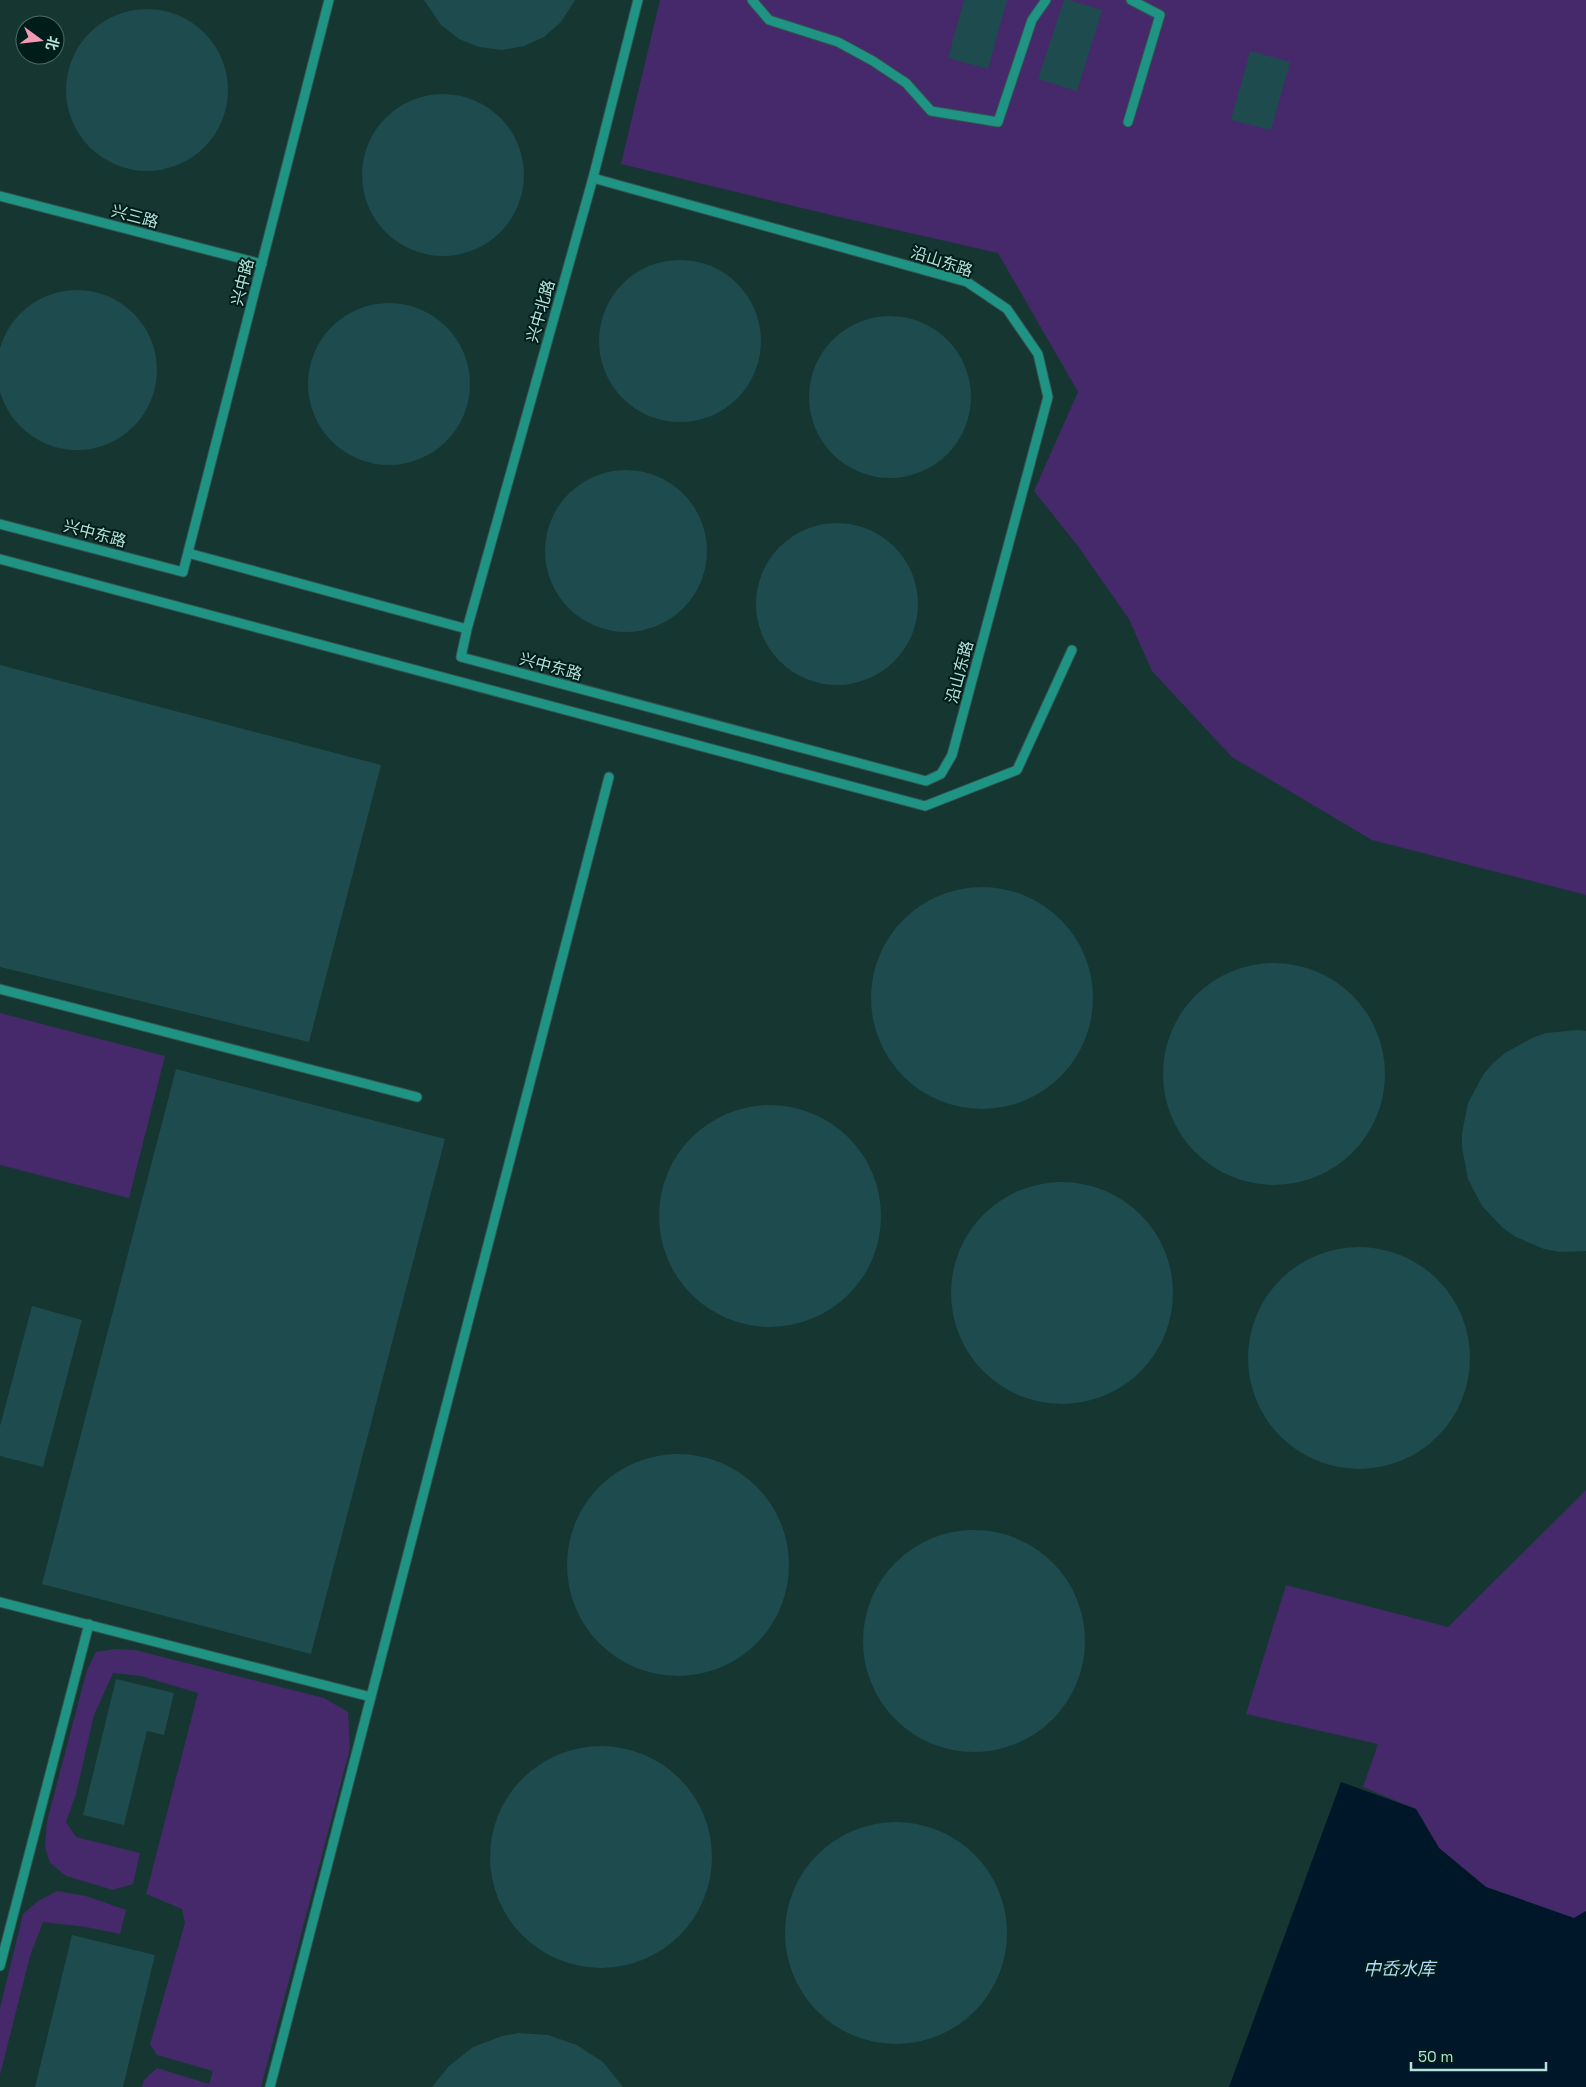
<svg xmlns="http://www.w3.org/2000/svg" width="1586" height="2087" viewBox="0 0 1586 2087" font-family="'Space Grotesk','Noto Sans SC',sans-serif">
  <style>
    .green { fill: #46296a }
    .water { fill: #001729 }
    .building { fill: #1d4b4e }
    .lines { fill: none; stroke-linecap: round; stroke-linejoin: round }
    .service-casing { stroke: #32544f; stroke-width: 11 }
    .service { stroke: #1f9384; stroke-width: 9 }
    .labels { text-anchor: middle; stroke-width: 4; stroke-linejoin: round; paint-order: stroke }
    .street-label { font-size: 16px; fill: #b4e3da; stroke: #001d19 }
    .water-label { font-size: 18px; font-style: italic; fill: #b3dcfc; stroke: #001d19 }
  </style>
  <rect width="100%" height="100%" fill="#153631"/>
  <path class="green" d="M660,0H1586V895L1372,840L1232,757L1152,671L1129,619L1077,545L1034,491L1078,392L998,253L835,216L621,164Z
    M0,1013L165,1056L129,1198L0,1165Z
    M1586,1490V1912L1574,1918L1486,1887L1439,1848L1416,1809L1363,1787L1378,1744L1246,1714L1286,1585L1448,1627Z
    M115,1649L135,1650L324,1698L348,1712L350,1748L261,2087H142L144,2080L157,2068L209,2084L213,2071L157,2055L150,2044L185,1923L182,1909L146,1894L198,1693L141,1676L113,1673L94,1715L76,1794L66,1822L76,1837L140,1853L133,1884L113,1890L66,1876L50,1863L45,1847L47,1821L87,1670L96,1652Z
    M57,1891L86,1896L126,1910L120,1934L86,1927L43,1922L30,1956L0,2075V2008L23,1914L38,1901Z"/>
  <path class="water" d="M1341,1782L1416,1809L1439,1848L1486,1887L1574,1918L1586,1911V2087H1229Z"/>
  <path class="building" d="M424,0H575L561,22L544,37L524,46L502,50L479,47L459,39L441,25Z
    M964,0H1007L988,69L948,58Z
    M1064,0H1069L1102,10L1077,91L1038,79Z
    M66 90a81 81 0 1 1 162 0a81 81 0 1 1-162 0Z
    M1250,51L1290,62L1271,130L1231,120Z
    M362 175a81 81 0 1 1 162 0a81 81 0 1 1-162 0Z
    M599 341a81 81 0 1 1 162 0a81 81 0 1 1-162 0Z
    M-3 370a80 80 0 1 1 160 0a80 80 0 1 1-160 0Z
    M308 384a81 81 0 1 1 162 0a81 81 0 1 1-162 0Z
    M809 397a81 81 0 1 1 162 0a81 81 0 1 1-162 0Z
    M545 551a81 81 0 1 1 162 0a81 81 0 1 1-162 0Z
    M756 604a81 81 0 1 1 162 0a81 81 0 1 1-162 0Z
    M0,665L381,765L309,1042L0,967Z
    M871 998a111 111 0 1 1 222 0a111 111 0 1 1-222 0Z
    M1163 1074a111 111 0 1 1 222 0a111 111 0 1 1-222 0Z
    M1577,1030L1586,1031V1251L1560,1252L1544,1249L1516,1237L1503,1228L1482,1206L1468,1179L1462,1148V1133L1468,1103L1483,1075L1493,1063L1505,1053L1532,1038L1546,1033Z
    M176,1069L445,1139L311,1654L42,1584Z
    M659 1216a111 111 0 1 1 222 0a111 111 0 1 1-222 0Z
    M951 1293a111 111 0 1 1 222 0a111 111 0 1 1-222 0Z
    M1248 1358a111 111 0 1 1 222 0a111 111 0 1 1-222 0Z
    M32,1306L82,1320L43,1467L0,1456V1426Z
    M567 1565a111 111 0 1 1 222 0a111 111 0 1 1-222 0Z
    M863 1641a111 111 0 1 1 222 0a111 111 0 1 1-222 0Z
    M116,1679L174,1693L164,1735L147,1731L124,1825L83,1815Z
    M490 1857a111 111 0 1 1 222 0a111 111 0 1 1-222 0Z
    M785 1933a111 111 0 1 1 222 0a111 111 0 1 1-222 0Z
    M72,1935L155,1955L123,2087H35Z
    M518,2033L548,2035L577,2045L603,2062L623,2087H432L449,2066L473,2047L502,2036Z"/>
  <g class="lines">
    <g class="service-casing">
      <path id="service" d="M752,0L769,20L838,42L873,61L906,83L931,111L998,122L1032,20L1046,0
        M1128,122L1160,15L1131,0
        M0,196L262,264
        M0,524L183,572L329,0
        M188,553L467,629L461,657L926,781L941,774L952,755L1048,397L1038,354L1007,309L967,282L593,178
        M0,559L925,806L1017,770L1072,650
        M467,629L593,178L638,0
        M0,989L417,1097
        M0,1602L371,1697
        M0,1966L89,1624
        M270,2087L609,777"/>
    </g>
    <use href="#service" class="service"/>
  </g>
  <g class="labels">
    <g class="street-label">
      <text transform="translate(135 216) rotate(15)" y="6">兴三路</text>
      <text transform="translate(942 261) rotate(18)" y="6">沿山东路</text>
      <text transform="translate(242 282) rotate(-76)" y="6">兴中路</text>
      <text transform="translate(540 311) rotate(-74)" y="6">兴中北路</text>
      <text transform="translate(95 533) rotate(15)" y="6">兴中东路</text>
      <text transform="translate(551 666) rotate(15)" y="6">兴中东路</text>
      <text transform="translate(959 672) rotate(-75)" y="6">沿山东路</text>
    </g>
    <g class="water-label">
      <text x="1399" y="1975">中岙水库</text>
    </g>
  </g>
  <g transform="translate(40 40) rotate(105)"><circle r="24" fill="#001d19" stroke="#486c66"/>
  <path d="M0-4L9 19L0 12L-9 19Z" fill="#f19ab2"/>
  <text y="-8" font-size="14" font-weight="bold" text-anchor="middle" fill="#b4e3da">北</text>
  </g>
  <path d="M1411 2062v8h135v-8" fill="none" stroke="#b4e3da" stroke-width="2.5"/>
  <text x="1418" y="2062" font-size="15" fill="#b4e3da" stroke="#001d19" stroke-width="4" paint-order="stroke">50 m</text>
</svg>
